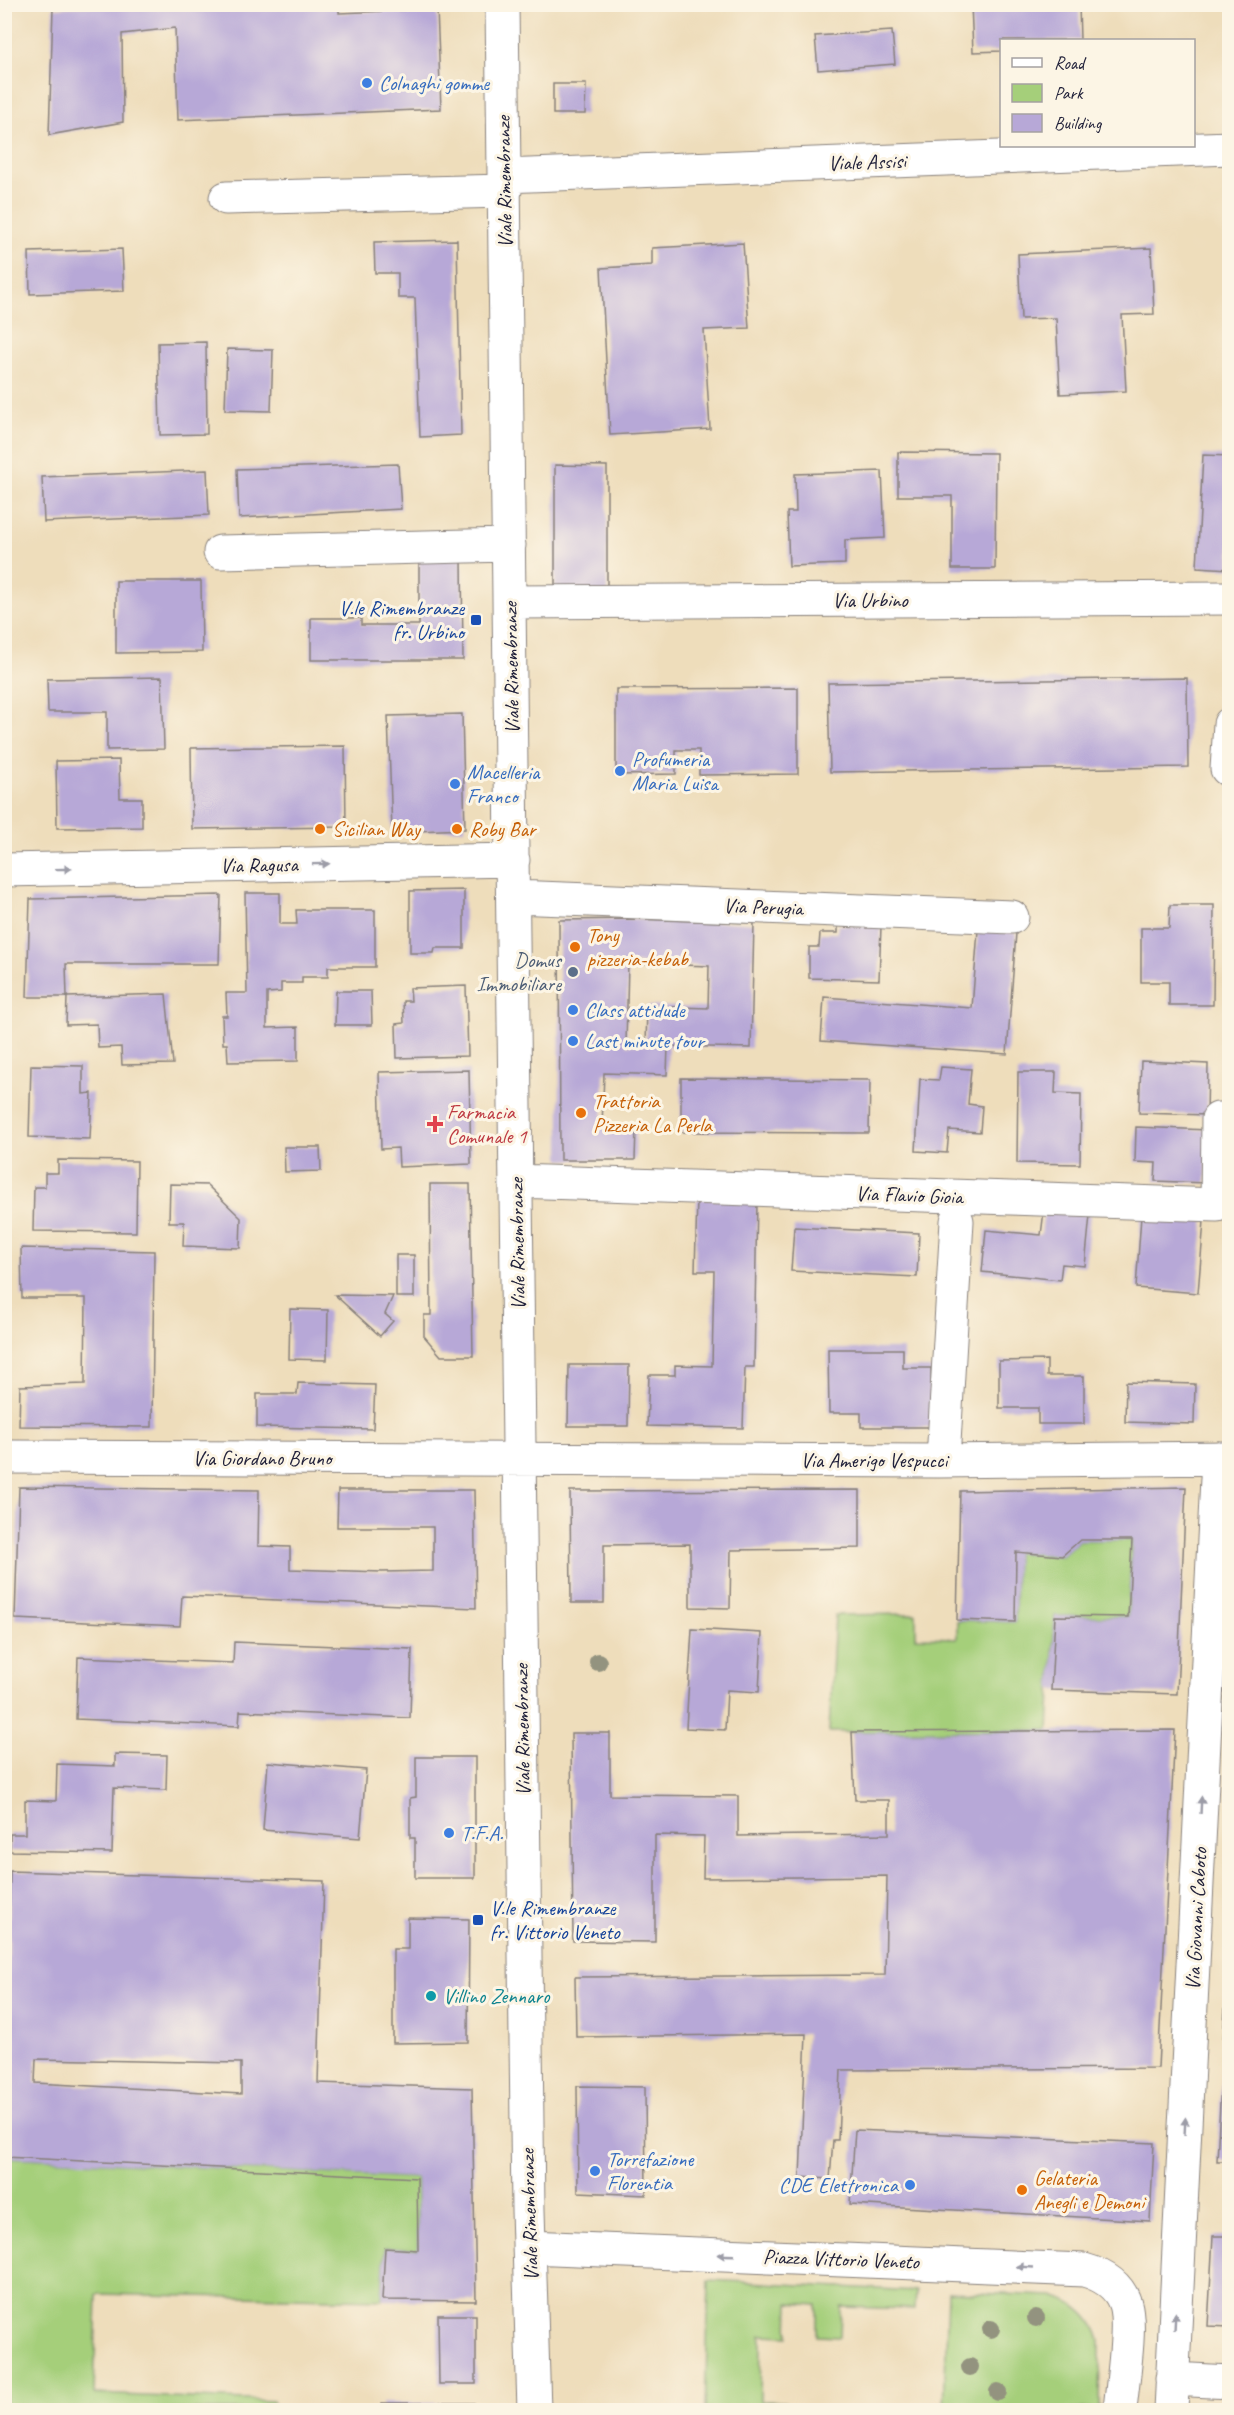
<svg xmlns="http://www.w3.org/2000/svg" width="1234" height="2415" viewBox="0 0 1234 2415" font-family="Caveat,sans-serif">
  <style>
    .green { fill: #a5cf7a; stroke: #64785a; stroke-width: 1.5 }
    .building { fill: #b7a8d7; fill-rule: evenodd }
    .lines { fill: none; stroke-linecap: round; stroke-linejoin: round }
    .minor-casing { stroke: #88807b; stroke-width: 35 }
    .minor { stroke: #fff; stroke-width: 33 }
    .tree { fill: #93937f }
    .oneway { fill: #9c9ca7 }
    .shop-dot { fill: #3f7fe0; stroke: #fcf5e5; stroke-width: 2 }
    .transit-dot { fill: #1a4fb4; stroke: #fcf5e5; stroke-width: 2 }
    .food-dot { fill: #e8710a; stroke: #fcf5e5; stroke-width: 2 }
    .service-dot { fill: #5c6f8a; stroke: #fcf5e5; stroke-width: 2 }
    .health-dot { fill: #e0444e; stroke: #fcf5e5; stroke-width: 2 }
    .culture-dot { fill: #0f9aa8; stroke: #fcf5e5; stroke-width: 2 }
    .labels { text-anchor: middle; stroke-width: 6; stroke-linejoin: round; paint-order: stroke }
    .shop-label { font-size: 21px; fill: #366cbe; stroke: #fcf5e5; text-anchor: start }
    .street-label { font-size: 21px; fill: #22223b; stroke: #fcf5e5 }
    .transit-label { font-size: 21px; fill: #164399; stroke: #fcf5e5; text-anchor: end }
    .food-label { font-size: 21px; fill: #c56008; stroke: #fcf5e5; text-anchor: start }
    .service-label { font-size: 21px; fill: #4e5e75; stroke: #fcf5e5; text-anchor: end }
    .health-label { font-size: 21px; fill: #be3a42; stroke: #fcf5e5; text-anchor: start }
    .culture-label { font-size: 21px; fill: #0d838f; stroke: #fcf5e5; text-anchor: start }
  </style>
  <rect width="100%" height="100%" fill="#fcf5e5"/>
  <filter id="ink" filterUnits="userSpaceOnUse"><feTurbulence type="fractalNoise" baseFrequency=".0167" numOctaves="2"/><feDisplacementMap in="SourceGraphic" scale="12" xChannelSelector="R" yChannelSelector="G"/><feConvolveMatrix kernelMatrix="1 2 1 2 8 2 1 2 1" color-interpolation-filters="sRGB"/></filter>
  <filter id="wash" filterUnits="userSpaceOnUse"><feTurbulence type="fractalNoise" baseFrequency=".008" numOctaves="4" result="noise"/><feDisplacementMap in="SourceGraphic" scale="24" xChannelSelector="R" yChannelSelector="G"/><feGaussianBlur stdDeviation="1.35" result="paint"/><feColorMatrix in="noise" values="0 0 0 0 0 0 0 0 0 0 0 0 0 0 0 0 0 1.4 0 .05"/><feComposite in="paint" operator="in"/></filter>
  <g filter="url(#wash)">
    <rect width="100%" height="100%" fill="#edb"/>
    <path class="green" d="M1080,1540H1132L1128,1617L1055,1616L1049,1730L829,1732L835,1615L916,1614V1637L957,1638V1620L1015,1622L1016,1552L1062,1556Z
      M5,2157L417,2178L418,2250L385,2248L382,2300L97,2294L94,2394L273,2401L272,2410H5Z
      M709,2280L916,2291L915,2309L841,2307L840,2337L817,2336V2305L789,2303L788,2336L761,2335L760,2401L787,2402V2410H705Z
      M948,2292L1053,2296C1077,2303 1093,2316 1100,2340L1099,2410H944Z"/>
    <g id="blocks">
      <path class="building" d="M129,4H339V13L437,9L441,109L178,120L175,28L122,34L123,122L49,135L53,8Z
        M971,4H1079L1080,40H1002V51L973,52Z
        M892,31L895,64L818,70L815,36Z
        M553,84H586L585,114H553Z
        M457,240L461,435L420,437L415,298H398V273H375L374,242Z
        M743,243L749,328L704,330L710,429L610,435L601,268L652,265V248Z
        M1151,248L1154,314L1122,315L1126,391L1060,394L1056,318L1021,319L1018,254Z
        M122,249L124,291L30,294L29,252Z
        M206,342L207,434L160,435L158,343Z
        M227,349L273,350L271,411L225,410Z
        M898,452L996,453L995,569H952V496H898Z
        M1203,455L1230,456V569L1197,567Z
        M398,464L401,509L239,518L237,469Z
        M555,465L607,466V594H555Z
        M207,470L209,515L44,522L42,477Z
        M882,471L885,538L845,540V564L789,566L787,512H796L795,474Z
        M419,556H462L463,660H311V618H361V625H419Z
        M116,581H201L202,652L116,653Z
        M162,677L164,749L107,750V712H48L47,679Z
        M1187,678L1188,767L830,772L828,683Z
        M798,688V774L699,775V750H676V774L616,775V689Z
        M462,714L465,829L392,832L388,716Z
        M345,746L346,827L192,829L191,748Z
        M119,760L120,798H142V827L57,828L56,761Z
        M464,890V948H435L434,953H410V891Z
        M245,893H280V924H297L296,910H375V967H328V977H302V983H281V992L267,993V1028L298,1027V1061L228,1062L227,1044H223L222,1016H227L226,993H247Z
        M221,895L219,964H66L67,997H27L30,899Z
        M1170,905H1214L1213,1005H1169V982H1141V928H1169Z
        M630,919L754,923L751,1048L668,1046L667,1075L604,1073L602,1127L636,1128L635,1160H560L559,920ZM628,963L709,966L708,1008L647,1006L646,1045H626Z
        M838,925L881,926L879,980L809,978V947H819L820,933H838Z
        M978,930L1016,933L1007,1054L821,1041L824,997L972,1008Z
        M466,986L468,1056L397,1058L396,1024L404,1023L403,1001H411L410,988Z
        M336,991H371L372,1025H335Z
        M166,994L173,1064L122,1065L121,1047L98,1048L97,1024L66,1025L67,997Z
        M1141,1061L1208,1064L1207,1115L1139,1113Z
        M31,1065L83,1066V1094L92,1093L90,1139L29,1137Z
        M941,1067L971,1069L968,1104L982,1106L980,1132L949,1130L947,1153L916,1151L920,1079L939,1080Z
        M469,1070L471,1164L399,1167L398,1148L381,1149L379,1072Z
        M1018,1072H1056L1055,1093L1081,1094L1080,1164L1017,1163Z
        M681,1078L870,1080L869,1133L681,1132Z
        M1136,1127L1208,1130L1206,1183L1155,1181L1156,1163L1135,1162Z
        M284,1147H320L321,1171L285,1172Z
        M58,1160L137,1161L136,1232L33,1231L34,1187H45V1173H58Z
        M170,1184L207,1185L241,1218L240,1248L183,1246L184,1222H169Z
        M430,1184H470L473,1356H441L424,1336V1315H431Z
        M697,1199L757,1200L754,1367H745L743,1428L647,1426L649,1375H675V1365L712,1366L714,1271H695Z
        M1044,1211L1090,1215L1085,1266L1062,1264L1060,1280L982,1272L986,1230L1041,1235Z
        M1141,1216L1204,1221L1198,1293L1136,1288Z
        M794,1227L919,1233L917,1277L791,1271Z
        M21,1248L154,1251L152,1427L19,1426L20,1386L85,1384L86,1298H22Z
        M396,1255H414V1297H396Z
        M335,1295L393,1296L385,1314L393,1321L380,1336Z
        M290,1309L328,1310L327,1360L289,1359Z
        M828,1349H903V1368H931L932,1427H861V1413H829Z
        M1047,1360V1376H1084V1424H1038V1408H999V1361Z
        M569,1365H629L628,1426H568Z
        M1126,1382L1195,1384L1194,1424L1125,1422Z
        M298,1383L375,1385L373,1429L257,1427V1394H297Z
        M19,1487L259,1490L258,1546L290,1547V1569L382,1572L433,1571V1527H337L338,1490H474L476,1608L182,1596L180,1626L15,1619Z
        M1186,1487L1177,1694L1051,1690L1055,1616L1128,1617L1132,1540H1080L1062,1556L1016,1552L1015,1622L957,1620L960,1491Z
        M860,1490V1548L731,1550L730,1608L690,1607V1544L604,1545V1603H571L570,1491Z
        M692,1629L762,1633L759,1692L727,1690L725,1730L686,1728Z
        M234,1642L412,1649L410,1718L240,1711L239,1726L76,1719L78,1657L233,1663Z
        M1175,1730L1158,2068L841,2070L838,2140H833L830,2179L800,2177L806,2034L576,2037L575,1977L885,1975L887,1876L703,1878L704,1836L655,1835V1942L573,1941L571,1733H610V1795L738,1796V1836L889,1834V1800H855L852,1732Z
        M115,1754L167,1755L166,1790L114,1788L112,1853L10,1851V1834H25V1800L56,1801L57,1764L115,1766Z
        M416,1757H475V1878H415V1838H410V1798L416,1797Z
        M268,1762L366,1770L360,1838L263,1830Z
        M10,1871L324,1881L318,2083L472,2088L476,2301L382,2300L385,2248L418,2250L417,2178L5,2157ZM36,2059L241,2063V2094L35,2083Z
        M408,1918L469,1919L468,2042L393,2043V1949H408Z
        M1228,1949L1230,1950V2161H1217Z
        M577,2086L645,2087L646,2195L578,2192Z
        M855,2130L1154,2143L1150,2221L850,2204Z
        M1213,2236H1230V2327L1208,2326Z
        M438,2315H476V2384H439Z
        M382,2403H474L475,2410H382Z"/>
    </g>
  </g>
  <g filter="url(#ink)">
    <use href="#blocks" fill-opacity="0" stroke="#88807b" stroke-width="1.5"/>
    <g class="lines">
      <g class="minor-casing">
        <path id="minor" d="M502,4L528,2210L534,2410
          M504,176L1230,148
          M226,198L505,191
          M220,552L509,545
          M510,602L1230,598
          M1230,724L1227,769H1230
          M4,870L513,860
          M514,897L1012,917
          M516,1181L1217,1205L1218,1119H1230
          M4,1457L939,1461L1230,1458
          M943,1460L957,1221
          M529,2247L1084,2270C1102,2275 1119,2285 1125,2304C1132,2327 1122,2385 1120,2410
          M1172,2379L1230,2382
          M1171,2410L1218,1458"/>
      </g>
      <use href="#minor" class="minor"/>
    </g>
    <g class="tree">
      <circle cx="598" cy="1662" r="9"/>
      <circle cx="1036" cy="2318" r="9"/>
      <circle cx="991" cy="2329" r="9"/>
      <circle cx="970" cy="2367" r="9"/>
      <circle cx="998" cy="2392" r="9"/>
    </g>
    <defs><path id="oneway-solid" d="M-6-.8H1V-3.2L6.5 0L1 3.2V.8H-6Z" transform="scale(1.5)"/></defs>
    <g class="oneway">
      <use href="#oneway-solid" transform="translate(321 864) rotate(-1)"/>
      <use href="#oneway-solid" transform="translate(63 869) rotate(-1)"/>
      <use href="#oneway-solid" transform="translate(1201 1805) rotate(-87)"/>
      <use href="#oneway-solid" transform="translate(1185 2126) rotate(-87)"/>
      <use href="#oneway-solid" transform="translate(726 2255) rotate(-178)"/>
      <use href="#oneway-solid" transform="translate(1025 2267) rotate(-177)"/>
      <use href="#oneway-solid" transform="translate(1175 2321) rotate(-87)"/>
    </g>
  </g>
  <g class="shop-dot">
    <circle cx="367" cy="83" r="6"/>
    <circle cx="620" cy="771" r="6"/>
    <circle cx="455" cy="784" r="6"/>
    <circle cx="573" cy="1010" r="6"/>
    <circle cx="573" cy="1041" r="6"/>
    <circle cx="449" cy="1833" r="6"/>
    <circle cx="595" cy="2171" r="6"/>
    <circle cx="910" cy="2185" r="6"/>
  </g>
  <g class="transit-dot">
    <rect x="470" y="614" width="12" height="12" rx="3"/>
    <rect x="472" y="1914" width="12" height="12" rx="3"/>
  </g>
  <g class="food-dot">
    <circle cx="320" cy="829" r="6"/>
    <circle cx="457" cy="829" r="6"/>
    <circle cx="575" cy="947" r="6"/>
    <circle cx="581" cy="1113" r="6"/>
    <circle cx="1022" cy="2190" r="6"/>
  </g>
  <circle class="service-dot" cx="573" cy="972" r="6"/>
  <path class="health-dot" d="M432 1115h6v6h6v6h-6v6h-6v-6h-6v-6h6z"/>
  <circle class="culture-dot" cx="431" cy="1996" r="6"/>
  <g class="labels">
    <g class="shop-label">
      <text x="379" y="90">Colnaghi gomme</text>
      <text x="632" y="766">Profumeria<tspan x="632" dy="24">Maria Luisa</tspan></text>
      <text x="467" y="779">Macelleria<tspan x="467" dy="24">Franco</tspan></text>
      <text x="585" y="1017">Class attidude</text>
      <text x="585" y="1048">Last minute tour</text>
      <text x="461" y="1840">T.F.A.</text>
      <text x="607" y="2166">Torrefazione<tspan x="607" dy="24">Florentia</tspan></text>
      <text x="898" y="2192" text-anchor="end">CDE Elettronica</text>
    </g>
    <g class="street-label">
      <text transform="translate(867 162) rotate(-2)" y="7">Viale Assisi</text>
      <text transform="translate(504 182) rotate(-91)" y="7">Viale Rimembranze</text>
      <text x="870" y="607">Via Urbino</text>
      <text transform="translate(511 668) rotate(-91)" y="7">Viale Rimembranze</text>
      <text transform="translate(259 865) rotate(-1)" y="7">Via Ragusa</text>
      <text transform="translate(763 907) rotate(2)" y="7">Via Perugia</text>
      <text transform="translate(909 1195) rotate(2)" y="7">Via Flavio Gioia</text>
      <text transform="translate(517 1244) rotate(-91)" y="7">Viale Rimembranze</text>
      <text x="262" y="1465">Via Giordano Bruno</text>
      <text x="874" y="1467">Via Amerigo Vespucci</text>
      <text transform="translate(522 1730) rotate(-91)" y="7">Viale Rimembranze</text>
      <text transform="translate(1196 1919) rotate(-87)" y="7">Via Giovanni Caboto</text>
      <text transform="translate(529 2215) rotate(-92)" y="7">Viale Rimembranze</text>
      <text transform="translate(841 2259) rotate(2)" y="7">Piazza Vittorio Veneto</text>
    </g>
    <g class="transit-label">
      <text x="464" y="615">V.le Rimembranze<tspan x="464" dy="24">fr. Urbino</tspan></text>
      <text x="490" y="1915" text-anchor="start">V.le Rimembranze<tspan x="490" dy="24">fr. Vittorio Veneto</tspan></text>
    </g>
    <g class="food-label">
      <text x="332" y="836">Sicilian Way</text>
      <text x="469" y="836">Roby Bar</text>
      <text x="587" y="942">Tony<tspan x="587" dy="24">pizzeria-kebab</tspan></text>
      <text x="593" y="1108">Trattoria<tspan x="593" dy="24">Pizzeria La Perla</tspan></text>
      <text x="1034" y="2185">Gelateria<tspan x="1034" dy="24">Anegli e Demoni</tspan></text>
    </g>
    <g class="service-label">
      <text x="561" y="967">Domus<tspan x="561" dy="24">Immobiliare</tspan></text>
    </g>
    <g class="health-label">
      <text x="447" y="1119">Farmacia<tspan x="447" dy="24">Comunale 1</tspan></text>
    </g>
    <g class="culture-label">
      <text x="443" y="2003">Villino Zennaro</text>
    </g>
  </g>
  <rect width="1234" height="2415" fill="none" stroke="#fcf5e5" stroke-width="24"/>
  <rect x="1000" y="39" width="195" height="108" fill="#fcf5e5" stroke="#a5a1a1" stroke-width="1.5"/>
  <rect x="1012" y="58" width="30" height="9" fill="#ffffff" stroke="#a5a1a1" stroke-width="1.5"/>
  <text x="1054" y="69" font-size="18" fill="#22223b">Road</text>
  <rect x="1012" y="84" width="30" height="18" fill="#a5cf7a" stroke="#a5a1a1" stroke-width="1.5"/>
  <text x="1054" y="99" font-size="18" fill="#22223b">Park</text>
  <rect x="1012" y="114" width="30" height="18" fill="#b7a8d7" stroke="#a5a1a1" stroke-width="1.5"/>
  <text x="1054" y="129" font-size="18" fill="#22223b">Building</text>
</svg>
